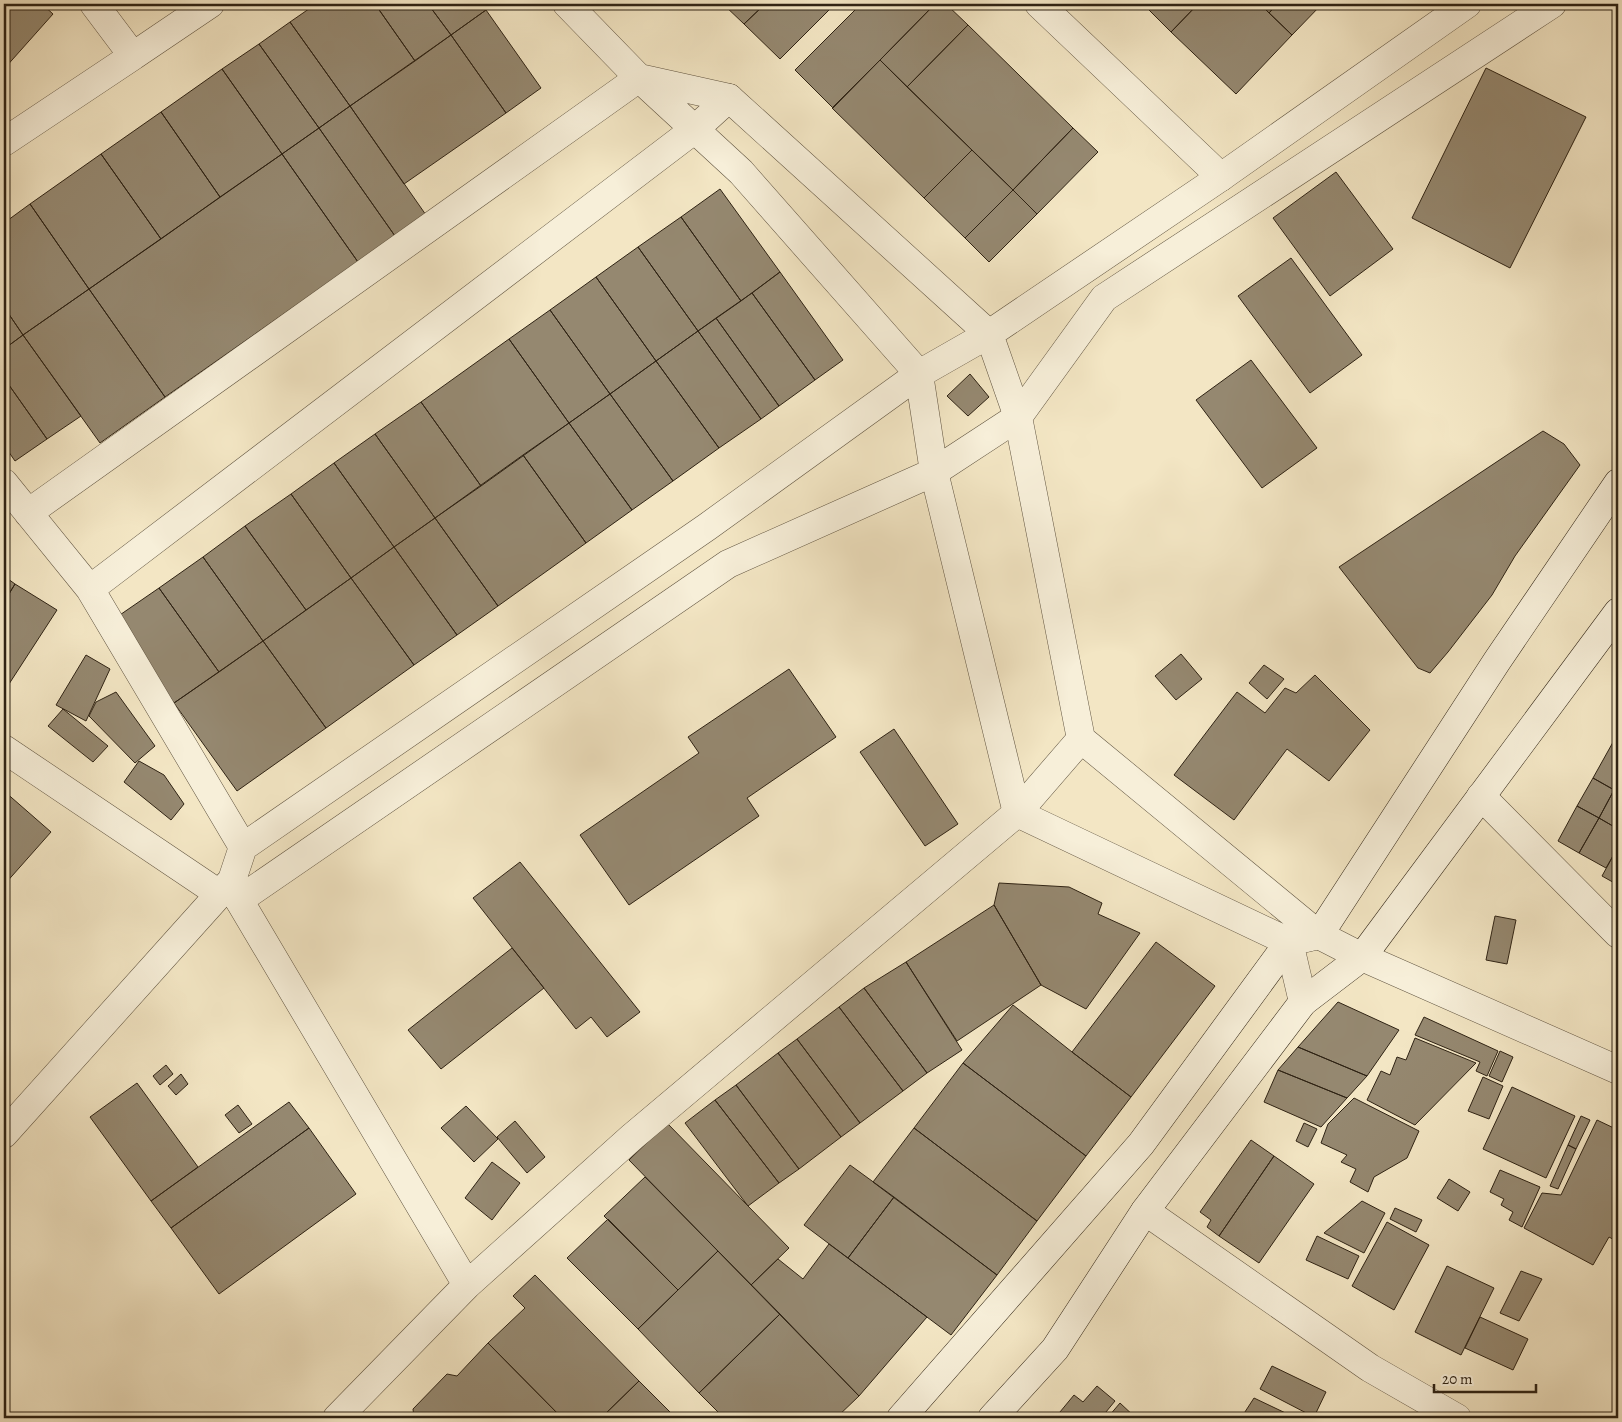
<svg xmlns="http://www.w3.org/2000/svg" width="1622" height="1422" viewBox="0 0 1622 1422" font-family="Alegreya,serif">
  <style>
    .building { fill: #958870; stroke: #2f2314 }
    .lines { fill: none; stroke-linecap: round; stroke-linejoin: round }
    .minor-casing { stroke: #605440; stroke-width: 29 }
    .tertiary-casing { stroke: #605440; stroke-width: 29 }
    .secondary-casing { stroke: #2f2314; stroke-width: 29 }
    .minor { stroke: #f7efd9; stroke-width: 28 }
    .tertiary { stroke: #f7efd9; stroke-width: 28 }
    .secondary { stroke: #f7efd9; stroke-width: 28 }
  </style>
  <rect width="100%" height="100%" fill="#f3e6c4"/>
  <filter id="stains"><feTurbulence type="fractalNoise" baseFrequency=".004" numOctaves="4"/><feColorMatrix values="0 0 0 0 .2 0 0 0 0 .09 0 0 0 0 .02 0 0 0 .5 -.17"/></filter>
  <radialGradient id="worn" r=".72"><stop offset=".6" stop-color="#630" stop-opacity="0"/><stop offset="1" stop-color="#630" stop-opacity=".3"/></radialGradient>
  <path class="building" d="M4,4H42L53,14L4,69Z
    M316,4H375L415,61L350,106L290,22Z
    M375,4H428L451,35L415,61Z
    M428,4H482L486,10L451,35Z
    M723,4H765L744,24Z
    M765,4H831L833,6L780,59L744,24Z
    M861,4H935L833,108L795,70Z
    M935,4H946L968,25L907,87L880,60Z
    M1153,4H1198L1171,32L1148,9Z
    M1198,4H1260L1292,35L1236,94L1171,32Z
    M1260,4H1277L1269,13Z
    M1277,4H1322L1292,35L1269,13Z
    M486,10L541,88L506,113L451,35Z
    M290,22L350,106L319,128L259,44Z
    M968,25L1073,128L1013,190L907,87Z
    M451,35L506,113L404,184L350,106Z
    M259,44L319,128L282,154L222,69Z
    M880,60L972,150L924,198L832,108Z
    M1486,68L1586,117L1510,268L1412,218Z
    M222,69L282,154L220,197L161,112Z
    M350,106L426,215L395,236L319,128Z
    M161,112L220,197L161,239L101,154Z
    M319,128L395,236L358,262L282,154Z
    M1073,128L1098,152L1037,214L1013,190Z
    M972,150L1013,190L965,238L924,198Z
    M101,154L161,239L89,289L30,204Z
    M282,154L358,262L165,397L89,289Z
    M1336,172L1393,249L1330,296L1273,218Z
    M720,189L780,272L741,301L681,217Z
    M1013,190L1037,214L989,262L965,238Z
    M30,204L89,289L23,335L4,307V223Z
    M681,217L741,301L698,331L638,247Z
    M638,247L698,331L656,361L596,277Z
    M1291,258L1362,355L1310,393L1238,296Z
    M780,272L843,360L815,380L752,293Z
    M596,277L656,361L610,394L550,310Z
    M89,289L165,397L100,443L23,335Z
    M752,293L815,380L779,406L716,318Z
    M4,307L23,335L4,349Z
    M550,310L610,394L569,423L509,339Z
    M716,318L779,406L761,419L698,331Z
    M698,331L761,419L719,448L656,361Z
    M23,335L81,416L47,439L4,378V349Z
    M509,339L569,423L481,486L421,402Z
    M1251,360L1317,448L1262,488L1196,400Z
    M656,361L719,448L673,481L610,394Z
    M970,374L989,397L968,416L947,396Z
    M4,378L47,439L15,461L4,445Z
    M610,394L673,481L632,510L569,423Z
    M421,402L481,486L435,518L375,434Z
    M569,423L632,510L586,543L523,455Z
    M1543,431L1564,444L1580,465L1515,556L1492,595L1448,652L1430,673L1418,668L1339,567Z
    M375,434L435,518L394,547L334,463Z
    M523,455L586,543L498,606L435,518Z
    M334,463L394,547L351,578L291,494Z
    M291,494L351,578L306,610L245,526Z
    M435,518L498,606L457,635L394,547Z
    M245,526L306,610L263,641L203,557Z
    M394,547L457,635L414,665L351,578Z
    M203,557L263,641L219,672L159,588Z
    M4,576L15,584L4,602Z
    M351,578L414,665L326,728L263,641Z
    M15,584L57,610L9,684L4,681V602Z
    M159,588L219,672L174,703L114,619Z
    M263,641L326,728L237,791L174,703Z
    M1181,654L1202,679L1176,700L1155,676Z
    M86,655L110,669L86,721L56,705Z
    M1264,665L1284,679L1267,699L1249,683Z
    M789,669L836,737L747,798L759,816L629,905L580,835L699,753L688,737Z
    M1315,675L1370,730L1329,781L1287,749L1234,820L1174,775L1237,692L1265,713L1285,688L1296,693Z
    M116,692L155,746L135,763L89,716L96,702Z
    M63,709L108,746L93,762L48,726Z
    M894,729L958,824L925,846L860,752Z
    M1617,735L1618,736V792L1593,778Z
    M139,761L164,775L184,804L171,820L124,782Z
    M1593,778L1614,790L1599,818L1577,806Z
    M1614,790L1618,792V829L1599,818Z
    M4,791L51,832L4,885Z
    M1577,806L1599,818L1579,853L1558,841Z
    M1599,818L1618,829V847L1606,868L1579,853Z
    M1618,847V885L1602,876Z
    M520,862L640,1012L607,1037L591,1017L576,1029L473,898Z
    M999,883L1069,887L1102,903L1098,914L1140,933L1086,1009L1041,985L994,905Z
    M994,905L1041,985L957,1041L906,962Z
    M1495,916L1516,920L1507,964L1486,960Z
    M1156,942L1215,986L1131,1097L1072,1052Z
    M512,948L544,988L441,1069L408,1030Z
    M906,962L962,1050L927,1073L864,988Z
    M864,988L927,1073L903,1091L839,1007Z
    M1338,1002L1399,1030L1367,1076L1298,1047Z
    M1013,1005L1072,1052L1131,1097L1086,1156L963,1063Z
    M839,1007L903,1091L860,1123L797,1039Z
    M1424,1017L1498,1051L1487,1076L1476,1071L1480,1062L1415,1035Z
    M1415,1038L1476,1063L1415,1125L1367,1100L1381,1071L1390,1075L1397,1057L1406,1060Z
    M797,1039L860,1123L841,1137L778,1053Z
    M1298,1047L1367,1076L1347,1098L1278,1070Z
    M1500,1051L1513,1057L1502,1082L1489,1076Z
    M778,1053L841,1137L799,1169L736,1085Z
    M963,1063L1086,1156L1037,1221L914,1128Z
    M166,1065L173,1074L160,1085L153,1076Z
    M1278,1070L1347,1098L1321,1127L1264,1102Z
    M181,1074L188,1084L176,1095L168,1086Z
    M1483,1077L1503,1086L1489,1119L1468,1111Z
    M137,1083L198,1167L151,1201L90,1117Z
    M736,1085L799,1169L779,1183L715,1100Z
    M1512,1087L1575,1116L1546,1178L1483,1149Z
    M1354,1098L1419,1131L1407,1158L1374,1177L1368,1192L1350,1182L1356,1169L1341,1162L1347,1155L1321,1143L1328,1124Z
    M715,1100L779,1183L748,1206L685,1123Z
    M289,1102L309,1128L171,1228L151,1201Z
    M238,1105L252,1124L239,1133L225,1115Z
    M466,1106L498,1139L474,1162L441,1128Z
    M1581,1116L1590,1120L1576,1149L1568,1145Z
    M1597,1120L1618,1130V1242L1609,1237L1593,1265L1524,1228L1542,1193L1561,1195Z
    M515,1121L545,1157L527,1173L497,1137Z
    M667,1123L789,1248L751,1285L629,1160Z
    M1304,1123L1317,1129L1308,1147L1296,1141Z
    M309,1128L356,1194L219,1294L171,1228Z
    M914,1128L1037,1221L997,1275L873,1182Z
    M1251,1140L1274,1156L1219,1236L1207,1227L1211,1220L1200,1212Z
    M1568,1145L1576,1149L1558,1189L1550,1186Z
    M1274,1156L1314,1184L1259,1263L1219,1236Z
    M492,1162L520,1183L492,1220L465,1198Z
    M850,1165L894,1197L848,1258L804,1225Z
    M1500,1170L1540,1187L1522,1227L1509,1220L1513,1212L1501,1205L1504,1199L1490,1192Z
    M645,1177L718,1251L678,1290L604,1216Z
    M1449,1179L1470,1192L1458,1211L1437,1198Z
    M894,1197L997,1275L951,1335L848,1258Z
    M1362,1201L1385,1213L1364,1253L1324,1233Z
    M1395,1208L1422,1220L1416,1232L1390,1219Z
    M608,1219L678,1290L638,1329L567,1258Z
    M1387,1222L1429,1245L1394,1310L1352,1286Z
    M1317,1236L1359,1256L1348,1279L1306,1260Z
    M829,1244L927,1317L859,1396L751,1285L778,1259L803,1279Z
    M718,1251L780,1314L699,1393L638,1329Z
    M1447,1266L1494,1288L1461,1355L1415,1332Z
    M1521,1271L1542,1279L1519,1321L1500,1313Z
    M535,1275L639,1381L601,1418H562L488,1343L525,1308L513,1296Z
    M780,1314L859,1396L836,1418H724L699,1393Z
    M1480,1317L1528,1339L1513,1370L1465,1348Z
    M488,1343L562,1418H414L413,1409L447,1374L457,1376Z
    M1272,1366L1326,1392L1314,1417L1260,1389Z
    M639,1381L676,1418H601Z
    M1097,1386L1115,1401L1101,1418H1055L1074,1395L1083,1402Z
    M1254,1398L1296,1418H1241Z
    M1120,1403L1136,1418H1111L1109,1416Z"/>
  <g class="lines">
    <g class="minor-casing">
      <path id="minor" d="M94,4L133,56L210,4
        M1039,4L1221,177
        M4,142L133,56
        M4,483L90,589L243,847
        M28,513L639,78
        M90,589L695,129L729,98
        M4,749L218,893
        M1481,796L1618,934
        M239,900L467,1285
        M1145,1211L1370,1368L1457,1418
        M337,1418L467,1285L632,1137L1017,813L1081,739"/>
    </g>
    <g class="tertiary-casing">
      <path id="tertiary" d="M567,4L639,78L741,172L919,374L934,472L1017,813L1289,942L1303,1002
        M1467,4L1221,177L989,334L919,374L707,527L243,847L232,880L239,900L728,564L934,472L1018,417L1104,298L1552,4
        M639,78L729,98L989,334L1018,417L1081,739L1319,935L1362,957L1618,1070
        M4,1134L232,880"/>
    </g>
    <g class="secondary-casing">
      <path id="secondary" d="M901,1418L1141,1144L1289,942L1319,935L1497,661L1618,483
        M992,1418L1055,1349L1145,1211L1303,1002L1362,957L1618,612"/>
    </g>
    <use href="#minor" class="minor"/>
    <use href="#tertiary" class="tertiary"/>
    <use href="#secondary" class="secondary"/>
  </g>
  <rect width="1622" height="1422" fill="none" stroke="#f3e6c4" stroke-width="20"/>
  <rect x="5" y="5" width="1612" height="1412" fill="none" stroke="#2f2314" stroke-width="2.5"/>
  <rect x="10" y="10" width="1602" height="1402" fill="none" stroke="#2f2314"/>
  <path d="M1434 1384v8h102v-8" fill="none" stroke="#2f2314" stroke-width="2.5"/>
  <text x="1442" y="1384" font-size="15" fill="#2f2314" stroke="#f7efd9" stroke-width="4" paint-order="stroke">20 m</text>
  <rect width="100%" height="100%" filter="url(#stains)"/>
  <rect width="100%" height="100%" fill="url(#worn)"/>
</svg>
